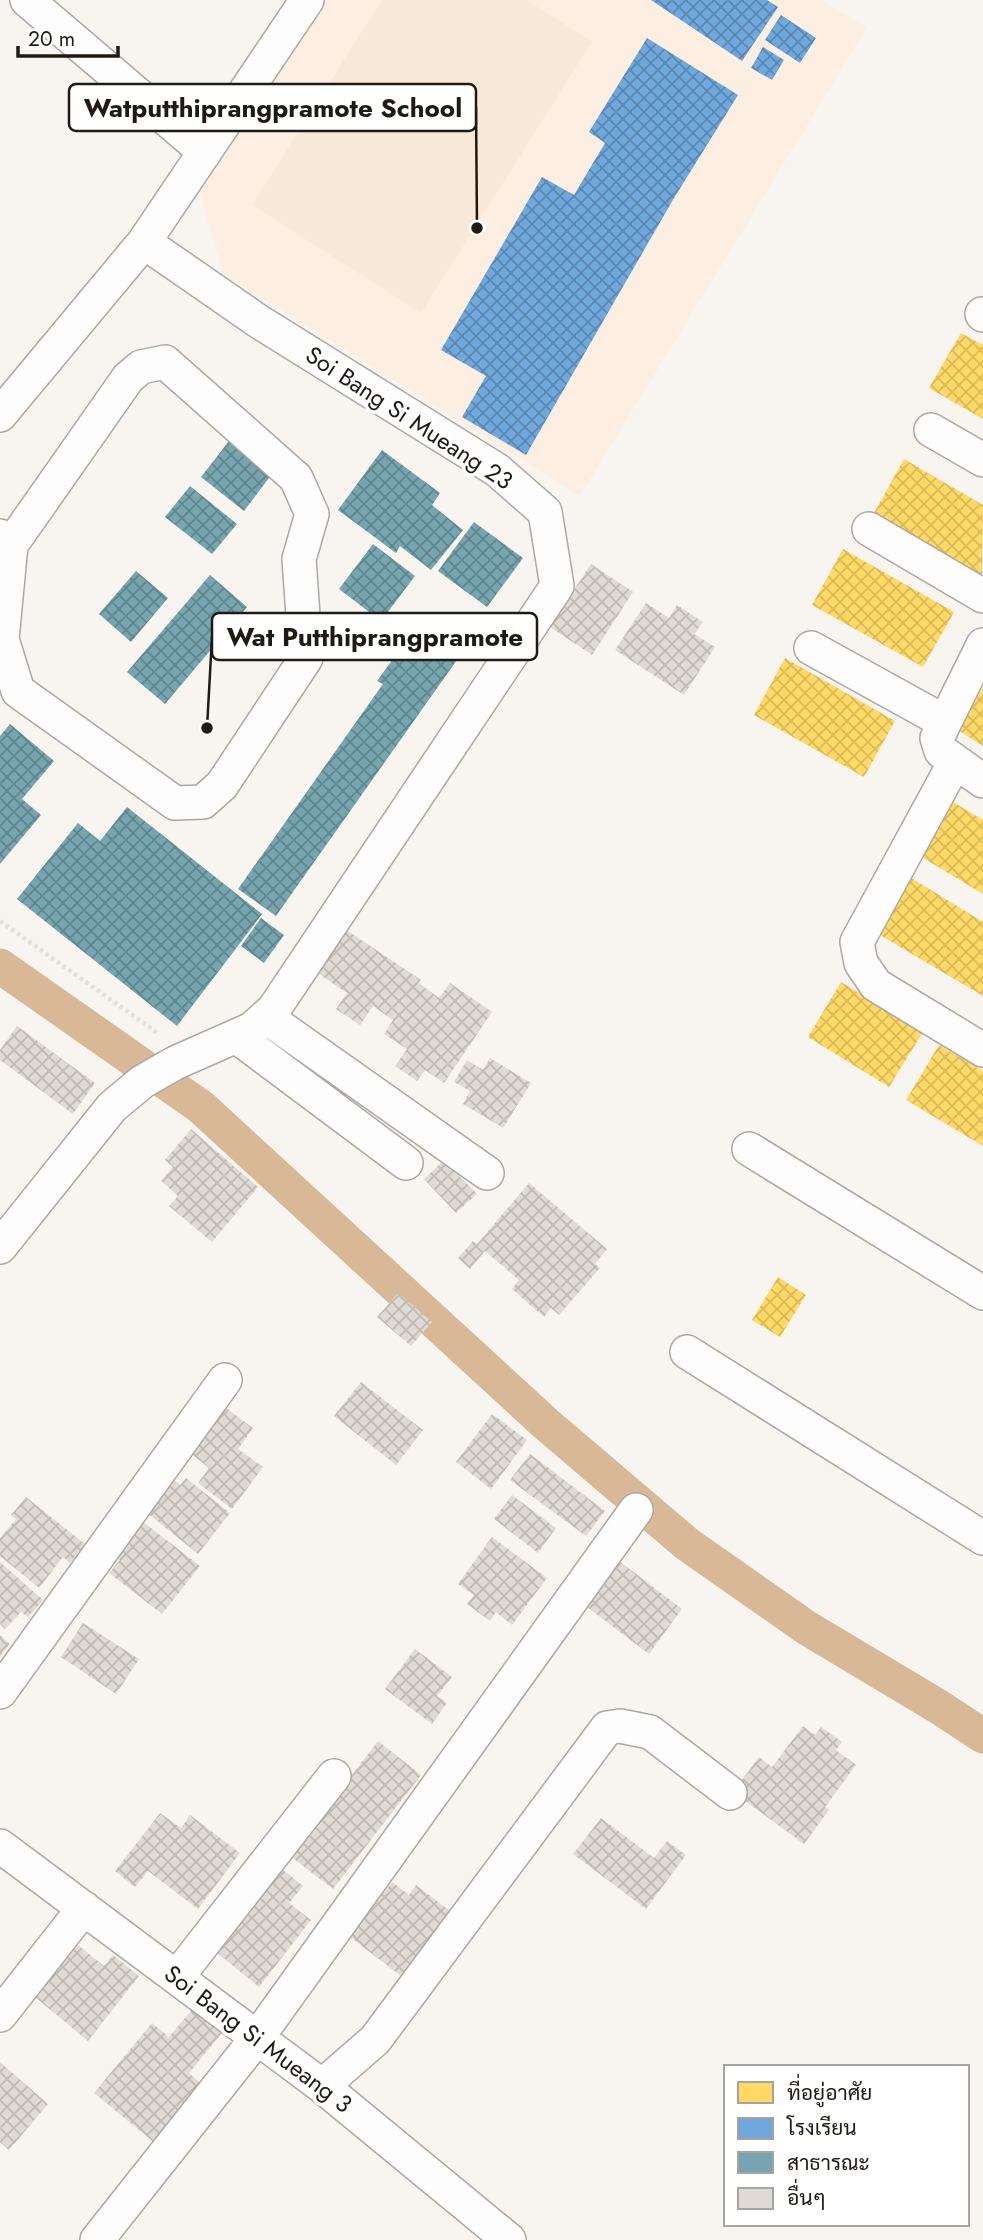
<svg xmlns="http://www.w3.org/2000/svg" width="983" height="2240" viewBox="0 0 983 2240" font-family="Jost,Sarabun,sans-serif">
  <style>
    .built { fill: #fcefe2 }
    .green { fill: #f9e9d8 }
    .homes { fill: url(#homes-cross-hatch) }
    .schools { fill: url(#schools-cross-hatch) }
    .public { fill: url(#public-cross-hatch) }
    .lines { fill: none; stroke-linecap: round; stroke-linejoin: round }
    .canal { stroke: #d8b896; stroke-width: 35 }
    .building { fill: url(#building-cross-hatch) }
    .minor-casing { stroke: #ada8a3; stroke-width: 36 }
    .path { stroke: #e1e0de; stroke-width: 4.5; stroke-dasharray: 3.5 3.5; stroke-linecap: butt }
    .minor { stroke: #fefdfd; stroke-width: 33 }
    .labels { text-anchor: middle; stroke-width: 7; stroke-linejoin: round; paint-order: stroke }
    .street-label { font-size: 24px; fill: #201a13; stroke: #fff }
    .leader { fill: none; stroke: #201a13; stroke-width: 2.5 }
    .callout-dot { fill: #201a13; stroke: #fff; stroke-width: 2.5 }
    .callout { fill: #fff; stroke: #201a13; stroke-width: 2.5 }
    .callout-label { font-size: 26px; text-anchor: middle; font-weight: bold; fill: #201a13 }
  </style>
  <defs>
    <pattern id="homes-cross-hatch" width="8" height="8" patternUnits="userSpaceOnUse" patternTransform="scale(1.75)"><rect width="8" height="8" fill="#ffd966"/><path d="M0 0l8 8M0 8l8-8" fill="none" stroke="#daba58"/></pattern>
    <pattern id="schools-cross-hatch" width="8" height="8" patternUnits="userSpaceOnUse" patternTransform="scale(1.75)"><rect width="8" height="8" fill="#6fa8dc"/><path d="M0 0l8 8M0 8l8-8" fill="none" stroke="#5b88b1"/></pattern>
    <pattern id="public-cross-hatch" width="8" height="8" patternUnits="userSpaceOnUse" patternTransform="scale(1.75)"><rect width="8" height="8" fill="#76a5af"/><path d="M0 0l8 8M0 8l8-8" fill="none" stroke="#60868d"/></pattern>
    <pattern id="building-cross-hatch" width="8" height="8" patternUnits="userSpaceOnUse" patternTransform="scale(1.75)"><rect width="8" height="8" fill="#dfdad4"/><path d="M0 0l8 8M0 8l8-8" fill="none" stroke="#bfbab5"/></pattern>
  </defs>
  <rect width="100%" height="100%" fill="#f8f4f0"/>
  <path class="built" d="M310,0H822L867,28L580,496L223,274L197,183Z"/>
  <path class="green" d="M382,0H527L592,42L421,313L252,205Z"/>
  <path class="homes" d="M961,333L983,345V419L929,388Z
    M904,459L983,505L982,577L873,515Z
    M843,549L954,612L923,667L812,605Z
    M785,658L895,721L864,777L754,715Z
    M983,688V746L958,730Z
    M948,799L983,820V894L915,853Z
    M908,876L983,922V996L875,932Z
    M841,982L923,1032L889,1087L808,1037Z
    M939,1045L983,1071V1146L906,1100Z
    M778,1277L806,1295L780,1337L752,1320Z"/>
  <path class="schools" d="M651,0H767L778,7L742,61Z
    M781,15L816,38L800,63L765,40Z
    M647,38L738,95L674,198L526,455L462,417L486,376L441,350L542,177L574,195L605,143L589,132Z
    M763,47L784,60L772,80L751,68Z"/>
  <path class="public" d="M229,441L272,474L244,511L201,477Z
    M382,450L440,493L432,505L463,530L431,570L400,546L396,553L338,510Z
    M190,486L237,524L212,554L165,517Z
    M474,522L523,558L487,607L438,571Z
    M373,544L415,576L381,621L339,589Z
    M136,571L168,598L131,642L99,614Z
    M210,575L247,607L165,704L127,672Z
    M422,619L464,650L276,916L238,889L383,684L377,681Z
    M10,724L54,761L22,799L41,815L0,864V736Z
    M127,807L262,914L177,1026L17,899L78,823L100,841Z
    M261,918L284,935L264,963L241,946Z"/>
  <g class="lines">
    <path class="canal" d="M0,966L201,1107L545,1423L687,1544L807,1628L939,1707L983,1736"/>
  </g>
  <path class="building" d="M591,564L633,592L592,655L550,627Z
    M646,603L669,618L677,605L703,622L694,634L715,647L684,695L615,650Z
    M345,929L421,980L419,983L439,998L450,983L492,1012L444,1083L425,1070L417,1081L395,1066L407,1049L384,1034L393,1020L373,1006L360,1025L336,1009L347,993L316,972Z
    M17,1026L95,1083L73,1114L0,1060V1050Z
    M490,1058L531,1083L503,1128L463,1104L470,1091L454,1082L467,1060L483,1070Z
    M191,1129L258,1187L212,1242L169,1206L178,1196L161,1181L173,1167L165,1160Z
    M444,1160L477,1194L456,1213L424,1179Z
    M529,1183L607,1249L595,1264L600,1268L559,1315L551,1308L544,1317L512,1289L519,1280L485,1251L470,1269L458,1258L473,1241L477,1244Z
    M398,1293L432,1322L411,1346L377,1317Z
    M361,1382L423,1430L396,1465L334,1416Z
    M218,1402L253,1428L238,1449L263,1467L232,1509L198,1483L209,1468L185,1449Z
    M492,1414L527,1440L491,1489L456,1462Z
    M530,1454L605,1511L586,1536L510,1480Z
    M167,1474L180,1485L186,1478L230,1513L198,1554L140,1507Z
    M512,1495L556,1528L538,1553L494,1519Z
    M26,1497L85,1544L70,1563L63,1557L39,1588L0,1556V1538L16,1519L11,1515Z
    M142,1521L200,1566L162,1614L109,1573L120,1560L110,1552Z
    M492,1537L547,1578L512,1625L496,1612L490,1621L467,1604L474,1595L458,1584Z
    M618,1560L682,1609L649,1654L575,1598Z
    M0,1562L43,1600L28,1617L21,1612L5,1629L0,1624Z
    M83,1623L139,1659L116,1694L61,1657Z
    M0,1635L10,1644L0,1656Z
    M415,1649L452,1677L437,1696L447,1703L432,1724L385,1689Z
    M803,1726L815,1735L821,1727L842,1742L836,1750L856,1765L825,1807L829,1810L804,1844L733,1792L759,1757L772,1767Z
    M378,1741L421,1775L333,1889L290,1856Z
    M160,1813L181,1828L190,1815L240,1853L198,1909L148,1871L135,1887L115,1871Z
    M601,1818L654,1858L667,1841L686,1855L646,1909L573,1854Z
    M282,1869L303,1886L289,1903L311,1920L259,1987L216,1952Z
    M392,1882L409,1895L416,1885L454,1914L414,1986L350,1937Z
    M78,1945L104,1966L113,1955L139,1976L88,2041L35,1997Z
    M202,1998L231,2022L189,2073L204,2086L156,2144L94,2093L152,2023L169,2037Z
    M0,2062L48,2104L9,2150L0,2142Z"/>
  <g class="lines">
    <g class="minor-casing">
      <path id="minor" d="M27,0L205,152
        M982,314L983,315
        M0,415L144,242L307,0
        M931,430L983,460
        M869,529L983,596
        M0,536L11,545L2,639L18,691L175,803L203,802L222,785L306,658L299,559L312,514L296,478L165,362L141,367L128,378L11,545
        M983,645L937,738L941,751L983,781
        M811,648L945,722
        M955,762L857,942L861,963L876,985L983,1050
        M266,1017L487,1173
        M236,1036L406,1163
        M749,1149L983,1293
        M0,1247L112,1107L142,1082L175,1063L252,1029L274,1009L557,586L545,512L497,470L258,321L144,242
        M687,1352L983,1538
        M0,1692L225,1380
        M0,1846L322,2086L509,2240
        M177,1977L334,1776
        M0,2015L84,1908
        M322,2086L375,2040L607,1728L620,1726L650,1732L730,1793
        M97,2240L257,2038L636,1510"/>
    </g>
    <path class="path" d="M0,921L159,1034"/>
    <use href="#minor" class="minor"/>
  </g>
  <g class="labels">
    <g class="street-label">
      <text transform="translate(409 418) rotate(33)" y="8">Soi Bang Si Mueang 23</text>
      <text transform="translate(258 2039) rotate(37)" y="8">Soi Bang Si Mueang 3</text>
    </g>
  </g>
  <path class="leader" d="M477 228L476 107M207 728L212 637"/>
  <g class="callout-dot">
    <circle cx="477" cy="228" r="7"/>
    <circle cx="207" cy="728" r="7"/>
  </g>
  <g class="callout">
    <rect x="69" y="84" width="407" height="47" rx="7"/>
    <rect x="212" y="613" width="325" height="47" rx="7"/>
  </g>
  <g class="callout-label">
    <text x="273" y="117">Watputthiprangpramote School</text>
    <text x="375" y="646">Wat Putthiprangpramote</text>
  </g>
  <rect x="724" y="2065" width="245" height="161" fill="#ffffff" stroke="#a6a3a1" stroke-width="2"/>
  <rect x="738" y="2082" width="35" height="21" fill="#ffd966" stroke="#a6a3a1" stroke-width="2"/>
  <text x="787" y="2100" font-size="21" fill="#201a13">ที่อยู่อาศัย</text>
  <rect x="738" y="2118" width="35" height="21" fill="#6fa8dc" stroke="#a6a3a1" stroke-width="2"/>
  <text x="787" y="2135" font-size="21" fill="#201a13">โรงเรียน</text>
  <rect x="738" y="2152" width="35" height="21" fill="#76a5af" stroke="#a6a3a1" stroke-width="2"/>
  <text x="787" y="2170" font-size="21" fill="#201a13">สาธารณะ</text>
  <rect x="738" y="2188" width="35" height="21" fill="#dfdad4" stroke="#a6a3a1" stroke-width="2"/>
  <text x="787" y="2205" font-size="21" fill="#201a13">อื่นๆ</text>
  <path d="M18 46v10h100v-10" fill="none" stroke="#201a13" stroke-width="3.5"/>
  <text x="28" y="46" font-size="21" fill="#201a13" stroke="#ffffff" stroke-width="5" paint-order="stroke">20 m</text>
</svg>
